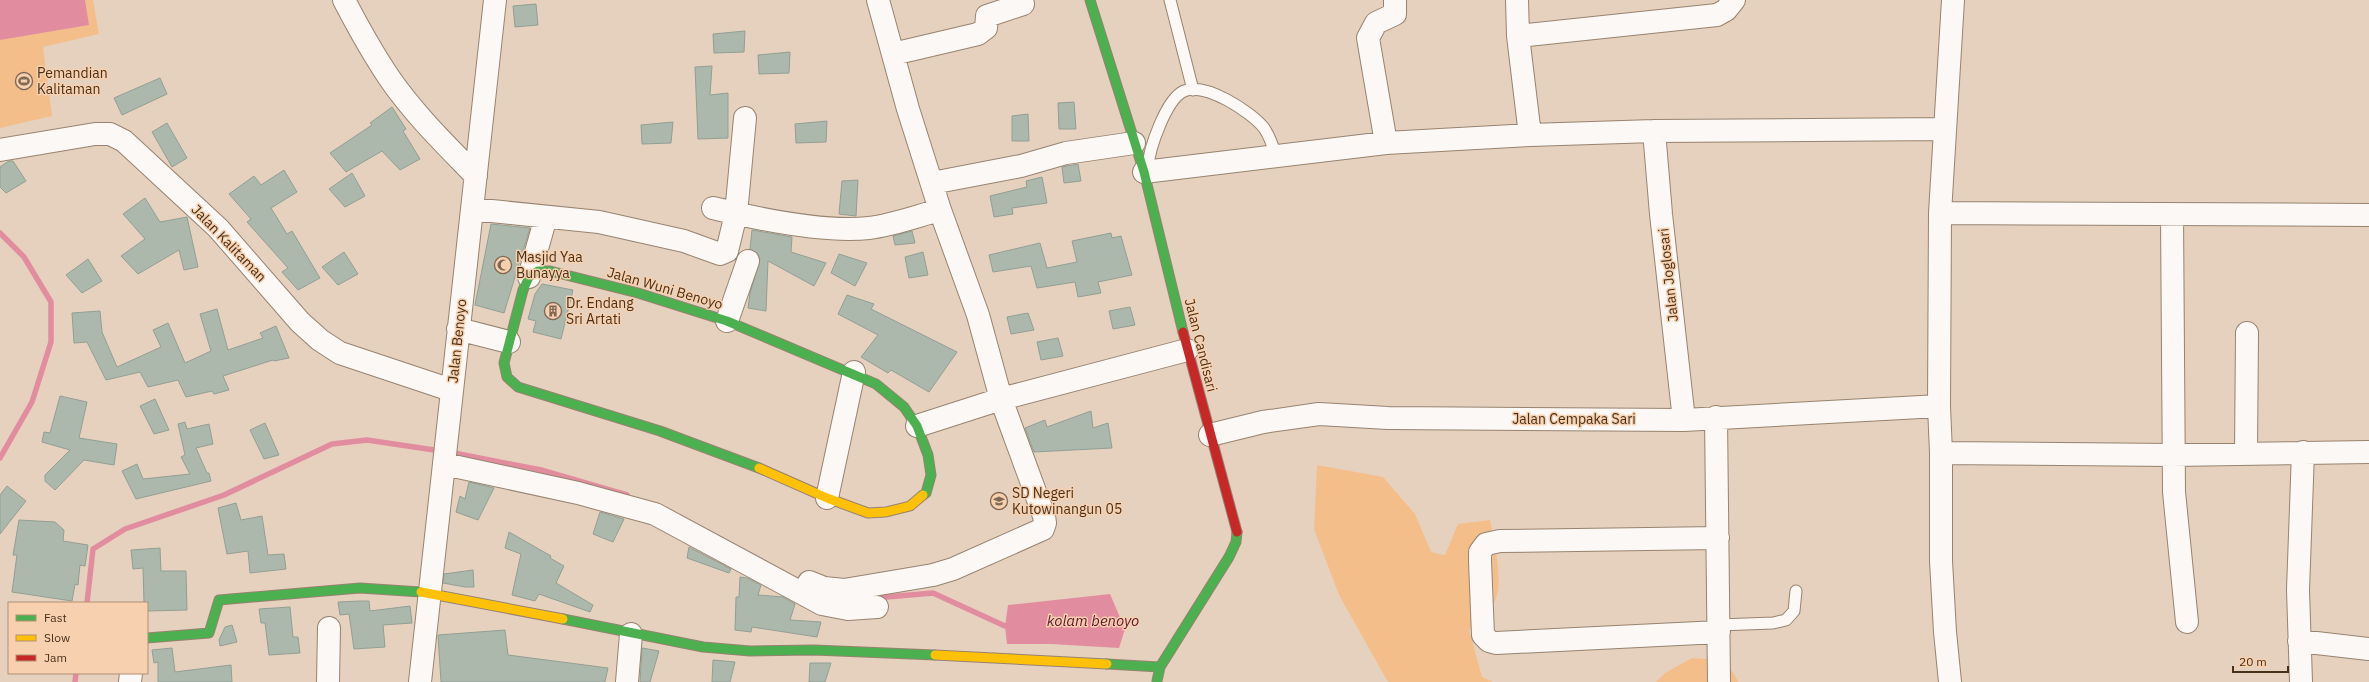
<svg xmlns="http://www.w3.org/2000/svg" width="2369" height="682" viewBox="0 0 2369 682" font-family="'IBM Plex Sans',sans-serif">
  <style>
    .green { fill: #f4be8b }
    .water { fill: #e28d9f }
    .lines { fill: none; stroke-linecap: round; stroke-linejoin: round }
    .stream { stroke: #e28d9f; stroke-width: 5.5 }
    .building { fill: #adb8ad; stroke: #929f94 }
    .lane-casing { stroke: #97836f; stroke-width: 13 }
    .street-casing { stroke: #97836f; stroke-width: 24 }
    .fast-casing { stroke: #97836f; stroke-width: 11 }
    .slow-casing { stroke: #97836f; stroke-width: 11 }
    .jam-casing { stroke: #97836f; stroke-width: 11 }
    .lane { stroke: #fbf8f5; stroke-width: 11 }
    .street { stroke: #fbf8f5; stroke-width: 22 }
    .fast { stroke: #4caf50; stroke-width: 9 }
    .slow { stroke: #ffc107; stroke-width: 9 }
    .jam { stroke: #c62828; stroke-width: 9 }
    .labels { text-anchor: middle; stroke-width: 3; stroke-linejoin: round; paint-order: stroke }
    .poi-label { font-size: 14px; fill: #493019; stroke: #f6d0af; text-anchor: start }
    .street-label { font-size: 14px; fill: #493019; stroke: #f6d0af }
    .water-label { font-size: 15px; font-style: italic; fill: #5d1630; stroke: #f6d0af }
  </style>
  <rect width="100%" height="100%" fill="#e6d1bf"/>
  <path class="green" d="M0,0H93L99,34L43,47L52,116L0,128Z
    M1317,465L1383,477L1415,514L1431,552L1445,555L1458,524L1490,520C1494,541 1501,571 1498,591C1496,606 1480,622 1469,630L1482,677L1493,682H1388L1339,595L1314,529Z
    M1692,658C1713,659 1730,660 1738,682H1656L1665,673Z"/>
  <path class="water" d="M0,0H85L89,25L0,40Z
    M1110,594L1125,629L1119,648L1051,644H1007L1005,626L1008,605Z"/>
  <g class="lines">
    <path class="stream" d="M0,233L24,257L51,302V342L32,402L0,458
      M449,452L541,470L627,495
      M875,598L933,593L1005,626
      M87,603L93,549L125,529L224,495L332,444L367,440L441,451
      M75,682L76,673"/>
  </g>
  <path class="building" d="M536,4L538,25L515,27L513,6Z
    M745,31L744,52L714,53L713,34Z
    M790,52L789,73L759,74L758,55Z
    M712,66L710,95L728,93V138L698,139L695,67Z
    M160,78L167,94L122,115L114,98Z
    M1074,102L1076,129H1059L1058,103Z
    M392,107L406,129L403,131L420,159L400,170L382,151L346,172L330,153L372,125L370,123Z
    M1028,114L1029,141H1012V116Z
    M827,121L826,142L796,143L795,124Z
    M673,122L671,143L642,144L641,125Z
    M167,123L187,158L172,167L152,132Z
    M9,161H13L26,181L6,193L0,187V167Z
    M1078,164L1081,181L1064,183L1062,167Z
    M284,170L297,192L271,208L287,234L292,231L320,278L298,290L282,272L288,268L247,222L251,219L229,194L254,176L261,185Z
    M352,173L365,196L345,207L329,189Z
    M1042,177L1047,203L1012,208L1013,214L994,217L990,196L1027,187L1026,181Z
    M858,180L856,216L839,214L842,181Z
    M145,198L160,222L187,217L198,267L184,270L179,250L138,274L121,256L145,239L123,214Z
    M491,224L530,228L504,313L475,305Z
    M752,230L792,237L791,252L826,263L814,286L768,261L766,311L748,308L750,293L760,259L757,253L750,249Z
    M912,231L915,243L895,245L893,236Z
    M1111,233L1112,238L1121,236L1132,275L1098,282L1101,293L1078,297L1075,282L1037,288L1031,266L993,272L989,255L1040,243L1047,268L1077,262L1072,241Z
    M344,252L358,274L338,285L322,267Z
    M923,252L928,275L909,278L905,257Z
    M839,254L867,263L855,286L831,273Z
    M88,259L102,281L82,293L66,275Z
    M542,284L573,290L561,339L533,332L536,321L528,319L535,294Z
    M847,295L874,304L871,309L957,352L929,392L891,370L888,373L861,357L878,335L838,314Z
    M1130,307L1135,325L1113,329L1109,311Z
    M217,309L228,350L263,338L260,333L276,326L289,358L274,361L273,360L223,376L229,390L214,394L212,391L186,397L178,380L148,387L140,372L106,380L87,342L74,343L72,313L100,311L102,332L117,367L161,347L153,330L168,323L185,363L211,351L200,314Z
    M1028,313L1034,330L1011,334L1007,317Z
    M1058,338L1063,356L1041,360L1037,342Z
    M60,396L87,402L79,438L117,444L114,465L84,460L55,490L45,481V475L70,450L42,442L44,432L50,433Z
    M155,399L169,430L154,434L140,406Z
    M1091,411L1093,428L1108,423L1112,448L1034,452L1025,428L1045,420L1047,427Z
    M185,422L187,429L209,424L213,444L196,448L207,473H209L211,481L136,499L122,471L137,464L143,479L190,474L181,457L185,455L178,424Z
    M265,423L279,455L264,459L250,430Z
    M469,482L494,488L478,520L456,512L460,496L465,499Z
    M7,486L26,501L0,534V495Z
    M236,503L241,520L262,516L268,555L284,554L286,569L250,573L248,551L227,554L218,508Z
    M600,512L624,519L613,542L593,534Z
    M19,520L55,522L64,530L63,541L88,545L85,566L80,565L78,585L75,584L72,601L12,592L17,555H13Z
    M509,532L551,556L550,558L564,566L556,583L593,605L590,612L539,594L535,601L512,595L521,554L505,548Z
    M689,547L731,569L729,573L687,558Z
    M160,548L161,571H186L187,610L147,611V603H144L143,568L133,569L131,550Z
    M473,570L474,587H465L443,583L444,574Z
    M740,577L747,578L761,585L758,595L783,597L795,604L790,620L821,622L817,637L752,627L751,632L735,630L736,597H739Z
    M360,601H369L370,611L410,606L412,623L383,625L385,647L354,649L349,614L340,615L338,602Z
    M290,607L293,637H298L300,653L269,655L265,623H261L259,609Z
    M232,625L237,642L220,646L219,640L225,627Z
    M505,630L508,655L608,668L605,682H441L438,635Z
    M172,648L175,672L231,665L232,682H158V662L154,663L152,650Z
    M642,648L659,651L650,682H640Z
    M713,660L735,662L730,682H712Z
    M810,663H831L825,682H809Z"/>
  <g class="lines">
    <g class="lane-casing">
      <path id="lane" d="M1170,0L1193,90
        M1148,167C1149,149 1166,99 1184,91C1206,82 1251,112 1264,128C1270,137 1273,146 1276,156
        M1719,625L1773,623L1786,620L1794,611L1796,591"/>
    </g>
    <g class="street-casing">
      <path id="street" d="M344,0C358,27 373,54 390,79C415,115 446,145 476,176
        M878,0L908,109L940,210L978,315L1001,399L917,426
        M1517,0L1518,36L1530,135
        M1518,36L1717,15L1726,10L1734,0
        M893,54L978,34L986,28L987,16L1023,4
        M1654,131L1661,214L1684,420
        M1386,143L1368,38L1376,23L1395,14V0
        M0,150L95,134H110L124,141L218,228L300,322L320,340L340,353L451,390
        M1144,172L1386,143L1530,135L1654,131L1944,129
        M932,183L1021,166L1066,153L1134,143
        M713,208C758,219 823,233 869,228C893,225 917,216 940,210
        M472,209L599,222L684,241L720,254L727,251L736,214L745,118
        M1940,213L2369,215
        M2172,215L2174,492L2187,622
        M529,277L546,217
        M727,321L748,261
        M458,329L509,342
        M1716,417L1719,682
        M1210,435L1263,422L1319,414L1388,418L1684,420L1939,406
        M1941,453L2173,455L2369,452
        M2246,453L2247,333
        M444,464L578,493L655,514L822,604L848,609L877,607
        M827,498L854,372
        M1718,538L1500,541L1486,544L1480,552V561L1483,635L1489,641L1496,643L1719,632
        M809,582L824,588L844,590L933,575L953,569L1043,529L1045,523L1044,516L1001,399L1187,350
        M2299,641L2369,649
        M130,682L131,673
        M328,682L329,628
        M420,682L495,0
        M627,682L631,634
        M1950,682L1945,632L1941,561V453L1939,406L1940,213L1953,0
        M2301,682L2298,590L2303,452"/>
    </g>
    <g class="fast-casing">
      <path id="fast" d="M1090,0L1144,172L1183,332
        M538,271H550L638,293L727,321L876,384L904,407L917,426L928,455L931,475L926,493L923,495
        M538,271L529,277L523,290L504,363L507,377L518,387L660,431L759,468
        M563,619L703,647L750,651L814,650L935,655
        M147,638L209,633L219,600L360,588L421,592
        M1107,664L1160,667
        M1157,681L1160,667L1229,557L1236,542L1237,532"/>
    </g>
    <g class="slow-casing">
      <path id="slow" d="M759,468L827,498L868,513L886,512L910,506L923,495
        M421,592L563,619
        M935,655L1107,664"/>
    </g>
    <g class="jam-casing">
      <path id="jam" d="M1183,332L1237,532"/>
    </g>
    <use href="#lane" class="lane"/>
    <use href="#street" class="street"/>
    <use href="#fast" class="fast"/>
    <use href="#slow" class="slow"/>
    <use href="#jam" class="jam"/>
  </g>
  <defs>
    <g id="stadium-ring" transform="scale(0.9)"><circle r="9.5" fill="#f6d0af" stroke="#806853" stroke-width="1.5"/><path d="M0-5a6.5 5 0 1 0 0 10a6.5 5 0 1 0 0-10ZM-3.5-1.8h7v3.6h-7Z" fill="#806853"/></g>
    <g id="mosque-ring" transform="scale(0.9)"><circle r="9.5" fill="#f6d0af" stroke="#806853" stroke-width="1.5"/><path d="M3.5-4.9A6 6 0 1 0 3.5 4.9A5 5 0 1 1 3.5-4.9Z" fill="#806853"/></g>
    <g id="building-ring" transform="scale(0.9)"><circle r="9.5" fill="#f6d0af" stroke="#806853" stroke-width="1.5"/><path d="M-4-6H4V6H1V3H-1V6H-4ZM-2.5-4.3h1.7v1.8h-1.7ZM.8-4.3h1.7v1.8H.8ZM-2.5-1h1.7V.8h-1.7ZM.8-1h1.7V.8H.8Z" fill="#806853"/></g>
    <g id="school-ring" transform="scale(0.9)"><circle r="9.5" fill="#f6d0af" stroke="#806853" stroke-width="1.5"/><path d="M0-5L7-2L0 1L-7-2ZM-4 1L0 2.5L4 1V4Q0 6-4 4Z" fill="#806853"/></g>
  </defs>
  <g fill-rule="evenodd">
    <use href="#stadium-ring" x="24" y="81"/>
    <use href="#mosque-ring" x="503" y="265"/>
    <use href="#building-ring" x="553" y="311"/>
    <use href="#school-ring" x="999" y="501"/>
  </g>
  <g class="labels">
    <g class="poi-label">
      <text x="37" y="78">Pemandian<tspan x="37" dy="16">Kalitaman</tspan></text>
      <text x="516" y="262">Masjid Yaa<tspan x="516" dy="16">Bunayya</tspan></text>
      <text x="566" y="308">Dr. Endang<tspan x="566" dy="16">Sri Artati</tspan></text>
      <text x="1012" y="498">SD Negeri<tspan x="1012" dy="16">Kutowinangun 05</tspan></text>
    </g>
    <g class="street-label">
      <text transform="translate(229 243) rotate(46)" y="5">Jalan Kalitaman</text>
      <text transform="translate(1668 275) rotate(-96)" y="5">Jalan Joglosari</text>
      <text transform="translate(665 288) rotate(16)" y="5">Jalan Wuni Benoyo</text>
      <text transform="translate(457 341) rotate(-84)" y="5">Jalan Benoyo</text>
      <text transform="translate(1201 345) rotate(76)" y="5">Jalan Candisari</text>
      <text x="1574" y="424">Jalan Cempaka Sari</text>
    </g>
    <g class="water-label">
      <text x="1093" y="626">kolam benoyo</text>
    </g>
  </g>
  <rect x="8" y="602" width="140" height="72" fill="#f6d0af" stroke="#b19073"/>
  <rect x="16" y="615" width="20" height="6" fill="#4caf50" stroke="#b19073"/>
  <text x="44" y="622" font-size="12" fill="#493019">Fast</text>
  <rect x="16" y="635" width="20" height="6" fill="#ffc107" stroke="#b19073"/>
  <text x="44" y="642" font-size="12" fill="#493019">Slow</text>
  <rect x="16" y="655" width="20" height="6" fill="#c62828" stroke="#b19073"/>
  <text x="44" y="662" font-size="12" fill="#493019">Jam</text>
  <path d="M2233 666v6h55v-6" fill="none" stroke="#493019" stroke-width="2"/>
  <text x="2239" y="666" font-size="12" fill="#493019" stroke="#f6d0af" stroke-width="3" paint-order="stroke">20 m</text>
</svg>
